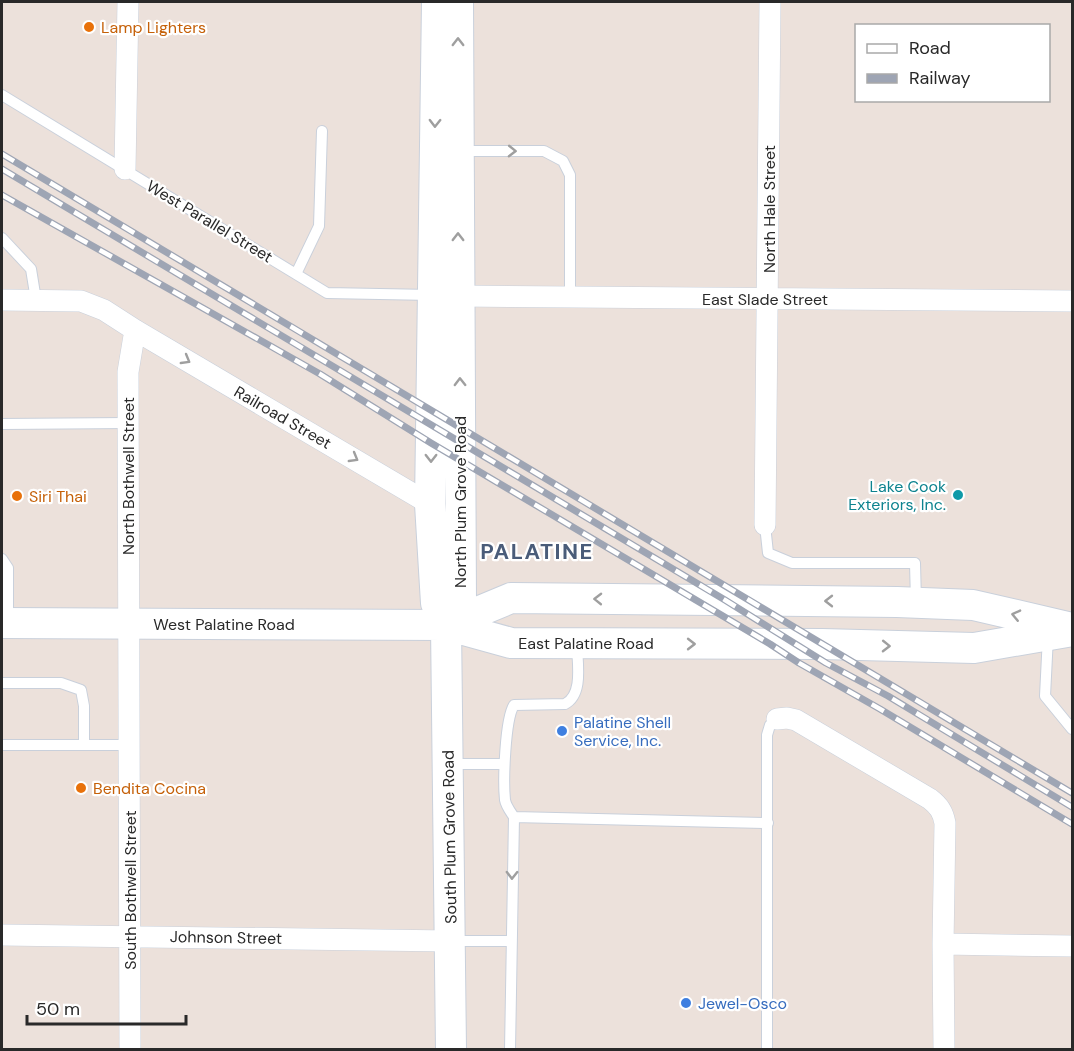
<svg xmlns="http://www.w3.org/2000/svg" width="1074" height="1051" viewBox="0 0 1074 1051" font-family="'DM Sans',sans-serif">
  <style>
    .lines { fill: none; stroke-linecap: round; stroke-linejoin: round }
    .lane-casing { stroke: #c9d0db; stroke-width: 12 }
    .street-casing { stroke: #c9d0db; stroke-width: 22 }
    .secondary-casing { stroke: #c9d0db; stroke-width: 32 }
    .lane { stroke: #fff; stroke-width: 10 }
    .street { stroke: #fff; stroke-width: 21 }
    .secondary { stroke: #fff; stroke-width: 30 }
    .rail-casing { stroke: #9ea5b4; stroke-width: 7 }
    .rail { stroke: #fff; stroke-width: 4.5; stroke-dasharray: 14; stroke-linecap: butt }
    .oneway { stroke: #9f9f9f }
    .food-dot { fill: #e8710a; stroke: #fff; stroke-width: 2 }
    .culture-dot { fill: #0f9aa8; stroke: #fff; stroke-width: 2 }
    .shop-dot { fill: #3f7fe0; stroke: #fff; stroke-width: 2 }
    .labels { text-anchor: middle; stroke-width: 4.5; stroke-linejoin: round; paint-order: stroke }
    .food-label { font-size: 16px; fill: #c56008; stroke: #fff; text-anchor: start }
    .street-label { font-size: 16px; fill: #292929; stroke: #fff }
    .culture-label { font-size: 16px; fill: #0d838f; stroke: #fff; text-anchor: end }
    .shop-label { font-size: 16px; fill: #366cbe; stroke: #fff; text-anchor: start }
    .district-label { font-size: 22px; font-weight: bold; letter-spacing: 1.5px; fill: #4a5c79; stroke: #fff }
  </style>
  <rect width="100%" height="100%" fill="#ece1db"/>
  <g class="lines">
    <g class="lane-casing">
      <path id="lane" d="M2,95L327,293L432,295
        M461,151H544L563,161L570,175V297
        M2,238L31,269L36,300
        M296,274L319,226L322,131
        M2,424L128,423
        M765,525L768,553L792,563H915L916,602
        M2,559L8,568V620
        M1048,636L1045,696L1072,729
        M2,683H61L81,690L84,706V745
        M2,745H130
        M448,764H504
        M514,817L768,823
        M451,941H511
        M510,1050L514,817C510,811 506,806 505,800C503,781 505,719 514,705L565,704C584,694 577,662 577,644
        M767,1050V735L770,725L777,719"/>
    </g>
    <g class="street-casing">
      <path id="street" d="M125,169L128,2
        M458,296L1072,301
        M2,300L81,301L104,310L135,330L430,504
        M765,525L770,2
        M777,719L787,718L796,720L930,799C939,806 943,812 945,823L943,944
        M2,935L450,941
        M130,1050L128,372L135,330
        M944,1050L943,944L1072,946"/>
    </g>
    <g class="secondary-casing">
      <path id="secondary" d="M437,2L430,504L436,603L446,625L451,1050
        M2,623L446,625L511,643L822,644L974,648L1072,631
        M446,625L511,598L897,602L973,605L1068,627
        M446,625L461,603L458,2"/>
    </g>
    <use href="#lane" class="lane"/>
    <use href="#street" class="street"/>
    <use href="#secondary" class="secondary"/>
    <g class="rail-casing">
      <path id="rail" d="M2,154L1072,793
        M2,169L725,600L826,663L888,696L1072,807
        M2,195L320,374L431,443L770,644L799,663L880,709L1072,824"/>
    </g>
    <use href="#rail" class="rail"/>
  </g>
  <defs><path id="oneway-chevron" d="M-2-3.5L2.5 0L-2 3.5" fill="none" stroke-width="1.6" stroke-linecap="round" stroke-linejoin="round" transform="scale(1.5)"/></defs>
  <g class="oneway">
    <use href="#oneway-chevron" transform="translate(458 42) rotate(-90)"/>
    <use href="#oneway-chevron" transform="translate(435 123) rotate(91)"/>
    <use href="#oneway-chevron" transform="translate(512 151) rotate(1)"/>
    <use href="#oneway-chevron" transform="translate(458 237) rotate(-90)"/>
    <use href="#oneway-chevron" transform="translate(186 360) rotate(30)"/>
    <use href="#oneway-chevron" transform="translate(460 382) rotate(-91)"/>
    <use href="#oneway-chevron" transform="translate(354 458) rotate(30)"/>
    <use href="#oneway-chevron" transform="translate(431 458) rotate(90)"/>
    <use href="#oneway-chevron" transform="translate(598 599) rotate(-179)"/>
    <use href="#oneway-chevron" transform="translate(829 601) rotate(-180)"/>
    <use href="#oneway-chevron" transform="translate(1016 615) rotate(-167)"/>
    <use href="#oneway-chevron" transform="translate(691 644)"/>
    <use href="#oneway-chevron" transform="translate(886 646) rotate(1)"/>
    <use href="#oneway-chevron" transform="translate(512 875) rotate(91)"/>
  </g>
  <g class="food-dot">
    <circle cx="89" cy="27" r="6"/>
    <circle cx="17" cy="496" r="6"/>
    <circle cx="81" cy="788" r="6"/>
  </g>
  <circle class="culture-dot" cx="958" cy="495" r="6"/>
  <g class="shop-dot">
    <circle cx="562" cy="731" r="6"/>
    <circle cx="686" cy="1003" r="6"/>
  </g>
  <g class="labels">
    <g class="food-label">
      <text x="101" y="33">Lamp Lighters</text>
      <text x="29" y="502">Siri Thai</text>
      <text x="93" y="794">Bendita Cocina</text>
    </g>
    <g class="street-label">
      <text transform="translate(769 209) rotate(-90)" y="6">North Hale Street</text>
      <text transform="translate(210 221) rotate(31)" y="6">West Parallel Street</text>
      <text x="765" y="305">East Slade Street</text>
      <text transform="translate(283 417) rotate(30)" y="6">Railroad Street</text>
      <text transform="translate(128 476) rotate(-90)" y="6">North Bothwell Street</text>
      <text transform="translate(460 502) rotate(-90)" y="6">North Plum Grove Road</text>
      <text x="224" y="630">West Palatine Road</text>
      <text x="586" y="649">East Palatine Road</text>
      <text transform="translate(449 837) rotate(-91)" y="6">South Plum Grove Road</text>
      <text transform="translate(130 890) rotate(-90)" y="6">South Bothwell Street</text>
      <text transform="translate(226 937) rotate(1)" y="6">Johnson Street</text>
    </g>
    <g class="culture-label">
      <text x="946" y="492">Lake Cook<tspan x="946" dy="18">Exteriors, Inc.</tspan></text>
    </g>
    <g class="shop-label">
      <text x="574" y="728">Palatine Shell<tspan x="574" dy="18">Service, Inc.</tspan></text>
      <text x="698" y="1009">Jewel-Osco</text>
    </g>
    <g class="district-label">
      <text x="537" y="559">PALATINE</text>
    </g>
  </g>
  <rect width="1074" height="1051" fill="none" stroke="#292929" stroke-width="6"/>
  <rect x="855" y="24" width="195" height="78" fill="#ffffff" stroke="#a9a9a9" stroke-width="1.5"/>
  <rect x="867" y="44" width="30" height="9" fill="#ffffff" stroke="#a9a9a9" stroke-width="1.5"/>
  <text x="909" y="54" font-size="18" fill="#292929">Road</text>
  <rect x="867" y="74" width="30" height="9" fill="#9ea5b4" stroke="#a9a9a9" stroke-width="1.5"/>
  <text x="909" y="84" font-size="18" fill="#292929">Railway</text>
  <path d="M27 1015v9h159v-9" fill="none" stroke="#292929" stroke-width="3"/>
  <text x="36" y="1015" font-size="18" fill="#292929" stroke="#ffffff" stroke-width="4.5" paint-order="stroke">50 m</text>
</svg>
